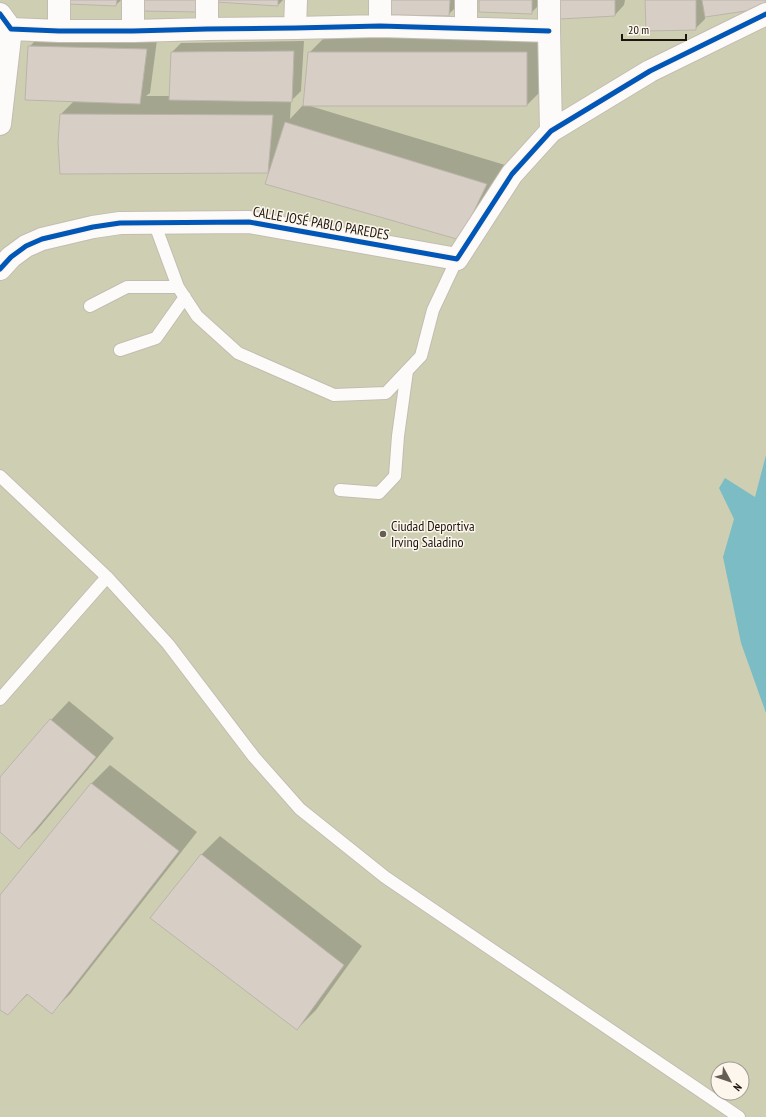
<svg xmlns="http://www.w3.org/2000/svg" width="766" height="1117" viewBox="0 0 766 1117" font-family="'PT Sans Narrow',sans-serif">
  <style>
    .green { fill: #cecfb2; fill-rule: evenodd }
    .water { fill: #7cbcc4 }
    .shadow { fill: #0003 }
    .building { fill: #d7cfc6; stroke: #bcb4ab }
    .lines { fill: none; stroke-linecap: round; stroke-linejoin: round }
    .lane-casing { stroke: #c3bcb2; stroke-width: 14 }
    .street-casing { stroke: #c3bcb2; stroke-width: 24 }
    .lane { stroke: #fdfbf9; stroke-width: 12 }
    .street { stroke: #fdfbf9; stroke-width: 22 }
    .cycleway-casing { stroke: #fdf6ed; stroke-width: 8 }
    .cycleway { stroke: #0057b8; stroke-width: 5 }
    .poi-dot { fill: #665e55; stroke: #fdf6ed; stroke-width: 1.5 }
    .labels { text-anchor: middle; stroke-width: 3; stroke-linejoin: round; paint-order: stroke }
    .street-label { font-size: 14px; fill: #1b150e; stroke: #fdf6ed }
    .poi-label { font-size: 14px; fill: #1b150e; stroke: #fdf6ed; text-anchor: start }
  </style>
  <rect width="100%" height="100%" fill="#f0e6da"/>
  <path class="green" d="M0,0H766V1117H0ZM718,1069H742V1093H718Z"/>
  <path class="water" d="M766,455V713L741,643L723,557L734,519L719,488L725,478L755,497Z"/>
  <path class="shadow" d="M69,0H121L116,5Z
    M217,0H283L278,5Z
    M388,0H458V5L448,15Z
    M480,0H541V3L531,13Z
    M561,0H625L624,5L615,15Z
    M646,0H766L705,16V19L695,29Z
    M328,34H546V86L527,105H307L505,165L479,220L270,172L61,173V114L75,100L29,47L39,37L157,40L150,93L146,96H170L172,52L181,43L304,41L301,91L291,101L290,119L304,104L309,53Z
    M69,701L114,738L38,829L19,848L0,831V778L51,720Z
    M110,765L197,832L70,994L52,1012L28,994L8,1014L0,1009V896L91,784Z
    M220,836L362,946L316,1010L297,1029L152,918L202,854Z"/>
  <path class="building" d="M68,0H117L116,6L68,4Z
    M139,0H198V12L139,11Z
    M216,0H278V6L216,2Z
    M387,0H450L449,16L386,15Z
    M479,0H532V14L479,12Z
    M560,0H615V16L560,19Z
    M645,0H696V30L646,31Z
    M702,0H766V8L705,17Z
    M28,46L147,49L140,104L25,100Z
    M294,51L292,102L169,100L171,52Z
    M308,52H527V106H303Z
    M60,114L273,115L268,173L60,174L58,142Z
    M285,122L487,184L460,240L265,184Z
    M50,719L96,757L19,849L0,832V777Z
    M91,783L179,851L52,1014L27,994L8,1015L0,1010V895Z
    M201,854L344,965L297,1030L150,918Z"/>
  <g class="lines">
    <g class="lane-casing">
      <path id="lane" d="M154,222L178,287
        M90,306L127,287H178L197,316L238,353L334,395L386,393L421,356L433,310L457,259
        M120,350L156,338L185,297
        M0,476L107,577L168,644L254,757L300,809L385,877L457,926L739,1117
        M340,490L379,493L395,476L398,436L407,371
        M0,699L107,577"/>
    </g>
    <g class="street-casing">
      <path id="street" d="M59,0V31
        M133,0V31
        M549,0V31L551,131
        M0,14L11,29L59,31H133L207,29L295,28L380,26L549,31
        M380,26V0
        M295,28L296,0
        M466,28V0
        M207,29V0
        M0,124L11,29
        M0,269L11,257L26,246L42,239L93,227L120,223L249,222L457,259L512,174L551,131L650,71L766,14"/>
    </g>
    <use href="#lane" class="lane"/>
    <use href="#street" class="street"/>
    <g class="cycleway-casing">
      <path id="cycleway" d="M0,14L11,29L59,31H133L207,29L295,28L380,26L549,31
        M0,269L11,257L26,246L42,239L93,227L120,223L249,222L457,259L512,174L551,131L650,71L766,14"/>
    </g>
    <use href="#cycleway" class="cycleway"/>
  </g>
  <circle class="poi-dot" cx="383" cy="534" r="4"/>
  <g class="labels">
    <g class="street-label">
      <text transform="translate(321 223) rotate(10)" y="5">CALLE JOSÉ PABLO PAREDES</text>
    </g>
    <g class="poi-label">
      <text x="391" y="531">Ciudad Deportiva<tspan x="391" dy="16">Irving Saladino</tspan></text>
    </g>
  </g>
  <g transform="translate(730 1081) rotate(130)"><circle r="19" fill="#fdf6ed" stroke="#a39c94"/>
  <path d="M0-3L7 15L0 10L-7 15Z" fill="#665e55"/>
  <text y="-6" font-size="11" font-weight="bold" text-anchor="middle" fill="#1b150e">N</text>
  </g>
  <path d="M622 34v6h64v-6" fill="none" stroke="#1b150e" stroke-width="2"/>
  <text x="628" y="34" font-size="12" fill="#1b150e" stroke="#fdf6ed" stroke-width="3" paint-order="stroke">20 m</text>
</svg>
